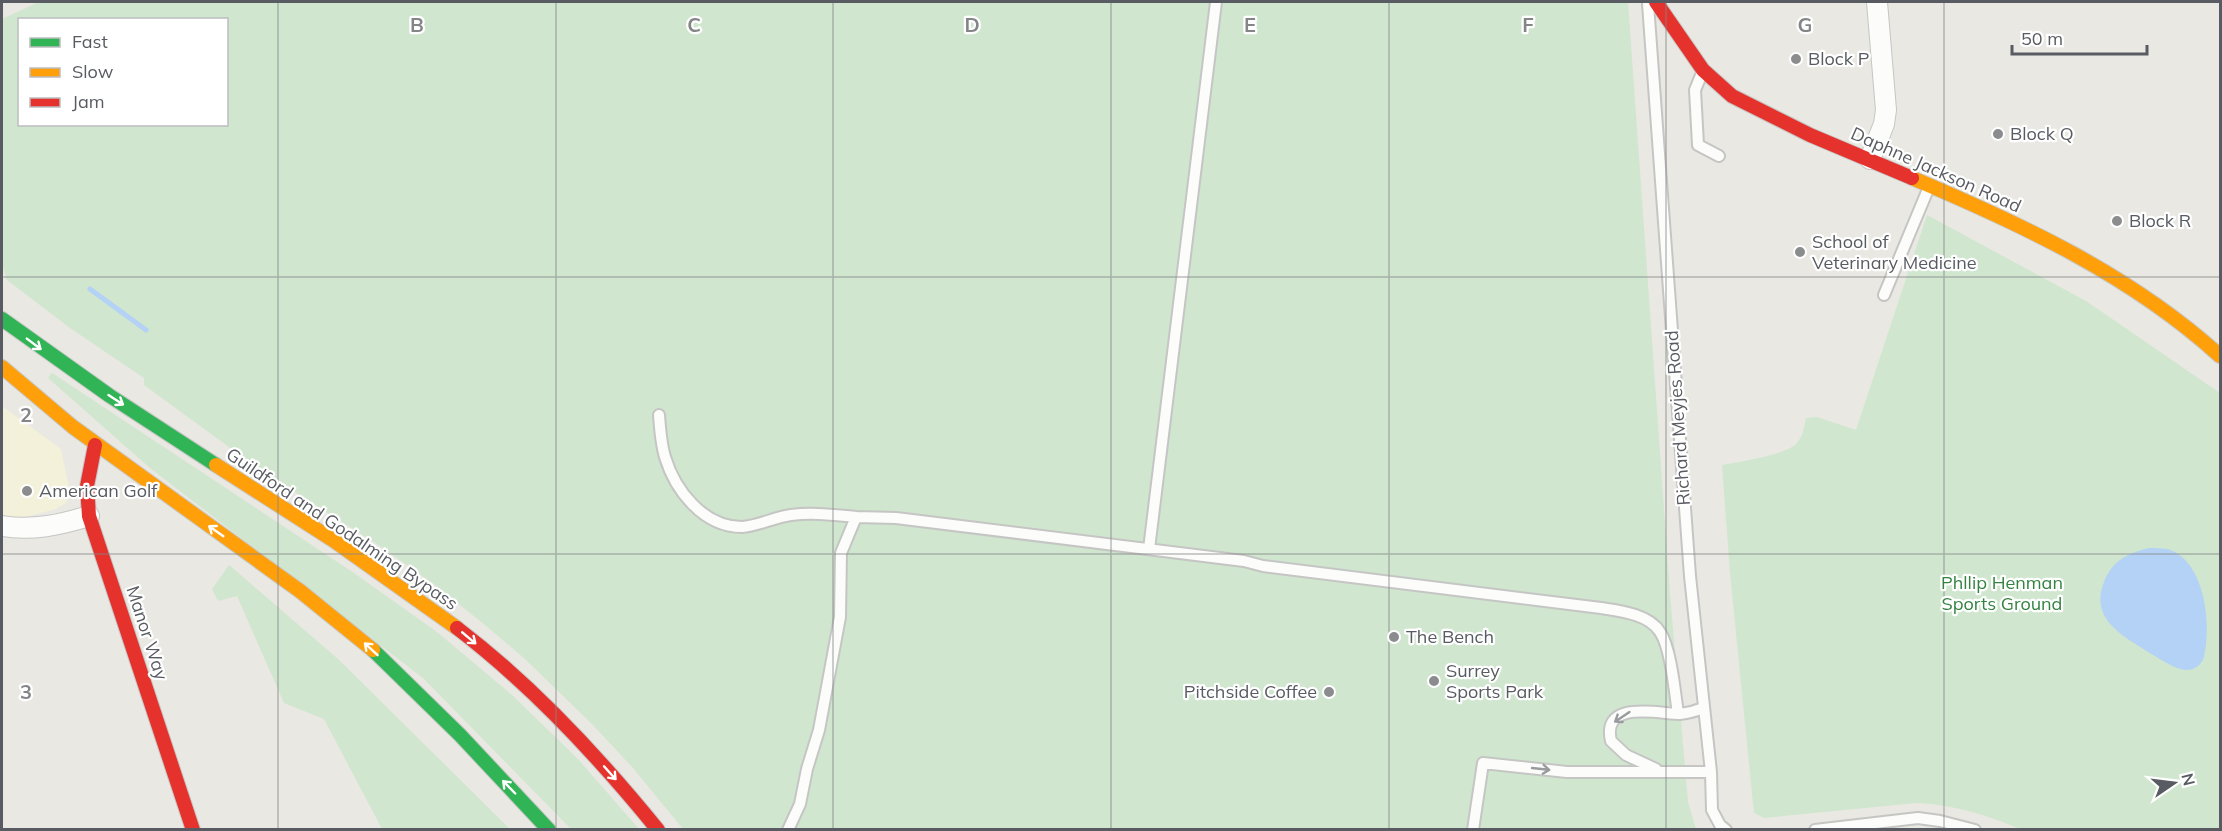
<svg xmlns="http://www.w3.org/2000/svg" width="2222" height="831" viewBox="0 0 2222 831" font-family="Mulish,sans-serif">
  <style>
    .commercial { fill: #f4f1da }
    .green { fill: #d0e6cf; fill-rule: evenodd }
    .water { fill: #b4d2f6 }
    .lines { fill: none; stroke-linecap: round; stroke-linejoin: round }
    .stream { stroke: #b4d2f6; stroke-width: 5 }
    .lane-casing { stroke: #c5c6c4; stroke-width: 14 }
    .street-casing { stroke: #c5c6c4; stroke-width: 22 }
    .fast-casing { stroke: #c6c7c6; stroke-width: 16 }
    .slow-casing { stroke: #c6c7c6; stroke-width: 16 }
    .jam-casing { stroke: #c6c7c6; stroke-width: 16 }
    .lane { stroke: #fcfcfb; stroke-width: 10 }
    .street { stroke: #fcfcfb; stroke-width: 20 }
    .fast { stroke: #30b455; stroke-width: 14 }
    .slow { stroke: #ff9f0a; stroke-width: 14 }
    .jam { stroke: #e5322d; stroke-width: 14 }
    .oneway { stroke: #fff }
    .oneway2 { stroke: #9a9b9f }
    .grid { fill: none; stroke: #838587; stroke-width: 1.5; stroke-opacity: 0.55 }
    .poi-dot { fill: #8b8c8e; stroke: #fff; stroke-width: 2 }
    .labels { text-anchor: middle; stroke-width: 4.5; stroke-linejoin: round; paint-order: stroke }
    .poi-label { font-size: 18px; fill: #585b61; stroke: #fff; text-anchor: start }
    .street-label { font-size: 18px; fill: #585b61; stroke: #fff }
    .park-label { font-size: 18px; fill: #358341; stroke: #fff }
    .grid-label { font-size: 20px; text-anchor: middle; font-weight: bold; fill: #838587; stroke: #fff; stroke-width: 4.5; stroke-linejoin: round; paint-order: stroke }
  </style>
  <rect width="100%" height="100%" fill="#e9e8e2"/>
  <path class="commercial" d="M2,406L61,449L69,488L68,497L66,503L56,509L22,518L2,517Z"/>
  <path class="green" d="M39,2H1628L1670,594L1688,802L1696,829H683L633,768L592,724L525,659L485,625L435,585L377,544L266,474L144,385V378L70,328L7,280L2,264V19ZM20,20H226V124H20Z
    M1927,215L2086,301L2220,393V829H2021C1988,816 1953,804 1916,803L1764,818L1754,813L1730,573L1722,465C1740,462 1777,456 1792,447C1802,441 1804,429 1806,418L1817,417L1856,430Z
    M52,373L354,573L437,632L512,695L577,758L639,829H571L423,678L150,468L48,378Z
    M229,565L338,659L510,829H382L324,719L284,703L237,596L218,601L212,589Z"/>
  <path class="water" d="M2149,548C2154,548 2161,548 2167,549C2205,559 2212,625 2204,657C2202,664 2195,670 2187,670C2176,670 2160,659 2150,653C2123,636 2089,619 2104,582C2112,561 2128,553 2149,548Z"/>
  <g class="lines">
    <path class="stream" d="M90,289L146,330"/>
    <g class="lane-casing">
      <path id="lane" d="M1648,4L1690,576L1711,772L1712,810L1720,825L1726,830
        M1702,73L1695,90L1698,145L1719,156
        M1884,295L1929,187
        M659,415C660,429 661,444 665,457C675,490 703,527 742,527C758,526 775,517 791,515C813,512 834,515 856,517
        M1149,549L1216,2
        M1656,769L1626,755L1611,741C1601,699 1660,714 1680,714C1689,713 1696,711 1703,708
        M788,830L800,804L807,769L819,730L840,617L841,553L856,517L896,518L1244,561L1263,566L1601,608C1620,611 1649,614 1660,632C1671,648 1675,693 1678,714
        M1473,830L1483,763L1567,772H1711
        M1815,830L1918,818L1940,821L1975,830"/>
    </g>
    <g class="street-casing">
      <path id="street" d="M1870,159L1884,124L1886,110L1877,2
        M2,526C32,531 60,525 89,516"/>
    </g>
    <g class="fast-casing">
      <path id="fast" d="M2,319L110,396L216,465
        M373,650L460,735L549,830"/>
    </g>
    <g class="slow-casing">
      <path id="slow" d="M1912,178C2021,224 2131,275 2220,356
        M2,367L73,427L300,591L373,650
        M216,465L333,540L457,628"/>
    </g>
    <g class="jam-casing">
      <path id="jam" d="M1656,2L1703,70L1732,96L1810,135L1912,178
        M95,445L87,486L89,516L193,830
        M457,628C533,686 598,756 658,830"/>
    </g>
    <use href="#lane" class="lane"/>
    <use href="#street" class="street"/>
    <use href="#fast" class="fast"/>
    <use href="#slow" class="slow"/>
    <use href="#jam" class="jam"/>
  </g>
  <defs><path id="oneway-shaft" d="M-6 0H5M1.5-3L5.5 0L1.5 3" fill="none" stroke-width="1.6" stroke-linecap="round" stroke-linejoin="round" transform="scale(1.5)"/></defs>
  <g class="oneway">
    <use href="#oneway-shaft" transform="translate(34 344) rotate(37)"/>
    <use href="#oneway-shaft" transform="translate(116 400) rotate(33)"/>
    <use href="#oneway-shaft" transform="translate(216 531) rotate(-145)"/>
    <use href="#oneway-shaft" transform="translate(469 638) rotate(40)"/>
    <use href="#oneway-shaft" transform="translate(371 649) rotate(-137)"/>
    <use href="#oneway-shaft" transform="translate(610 773) rotate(48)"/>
    <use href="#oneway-shaft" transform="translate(509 787) rotate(-134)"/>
  </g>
  <g class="oneway2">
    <use href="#oneway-shaft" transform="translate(1622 717) rotate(146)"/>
    <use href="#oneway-shaft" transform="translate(1541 769) rotate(6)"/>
  </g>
  <path class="grid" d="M278,2V830M556,2V830M833,2V830M1111,2V830M1389,2V830M1666,2V830M1944,2V830M2,277H2220M2,554H2220"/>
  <g class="poi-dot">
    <circle cx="1796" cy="59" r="6"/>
    <circle cx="1998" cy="134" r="6"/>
    <circle cx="2117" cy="221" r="6"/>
    <circle cx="1800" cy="252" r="6"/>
    <circle cx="27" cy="491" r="6"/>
    <circle cx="1394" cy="637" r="6"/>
    <circle cx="1434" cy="681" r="6"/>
    <circle cx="1329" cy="692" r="6"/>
  </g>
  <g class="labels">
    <g class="poi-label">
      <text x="1808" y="65">Block P</text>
      <text x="2010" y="140">Block Q</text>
      <text x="2129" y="227">Block R</text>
      <text x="1812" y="248">School of<tspan x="1812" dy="21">Veterinary Medicine</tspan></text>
      <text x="39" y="497">American Golf</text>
      <text x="1406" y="643">The Bench</text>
      <text x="1446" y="677">Surrey<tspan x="1446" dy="21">Sports Park</tspan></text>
      <text x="1317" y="698" text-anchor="end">Pitchside Coffee</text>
    </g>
    <g class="street-label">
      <text transform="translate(1936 170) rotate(24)" y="6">Daphne Jackson Road</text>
      <text transform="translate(1678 418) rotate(-94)" y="6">Richard Meyjes Road</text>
      <text transform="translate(342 529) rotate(34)" y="6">Guildford and Godalming Bypass</text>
      <text transform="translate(147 633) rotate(72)" y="6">Manor Way</text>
    </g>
    <g class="park-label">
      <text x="2002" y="589">Phllip Henman<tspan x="2002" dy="21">Sports Ground</tspan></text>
    </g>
  </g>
  <g class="grid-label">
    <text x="417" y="32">B</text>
    <text x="694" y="32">C</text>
    <text x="972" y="32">D</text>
    <text x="1250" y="32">E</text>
    <text x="1528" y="32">F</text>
    <text x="1805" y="32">G</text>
    <text x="26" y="422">2</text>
    <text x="26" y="699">3</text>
  </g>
  <rect width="2222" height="831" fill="none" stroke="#585b61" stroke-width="6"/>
  <rect x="18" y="18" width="210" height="108" fill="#ffffff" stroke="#bcbdc0" stroke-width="1.5"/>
  <rect x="30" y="38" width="30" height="9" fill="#30b455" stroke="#bcbdc0" stroke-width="1.5"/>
  <text x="72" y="48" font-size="18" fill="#585b61">Fast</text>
  <rect x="30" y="68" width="30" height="9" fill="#ff9f0a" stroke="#bcbdc0" stroke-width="1.5"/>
  <text x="72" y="78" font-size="18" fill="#585b61">Slow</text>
  <rect x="30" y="98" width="30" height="9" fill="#e5322d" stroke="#bcbdc0" stroke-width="1.5"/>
  <text x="72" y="108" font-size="18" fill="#585b61">Jam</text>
  <g transform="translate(2174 783) rotate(76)" stroke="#ffffff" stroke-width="4.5" paint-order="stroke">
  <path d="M0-4.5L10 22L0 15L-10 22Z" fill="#585b61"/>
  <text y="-9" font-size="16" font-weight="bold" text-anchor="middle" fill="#585b61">N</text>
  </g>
  <path d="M2012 45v9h135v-9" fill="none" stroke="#585b61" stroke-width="3"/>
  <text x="2021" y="45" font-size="18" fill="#585b61" stroke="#ffffff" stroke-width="4.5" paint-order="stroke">50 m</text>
</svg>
